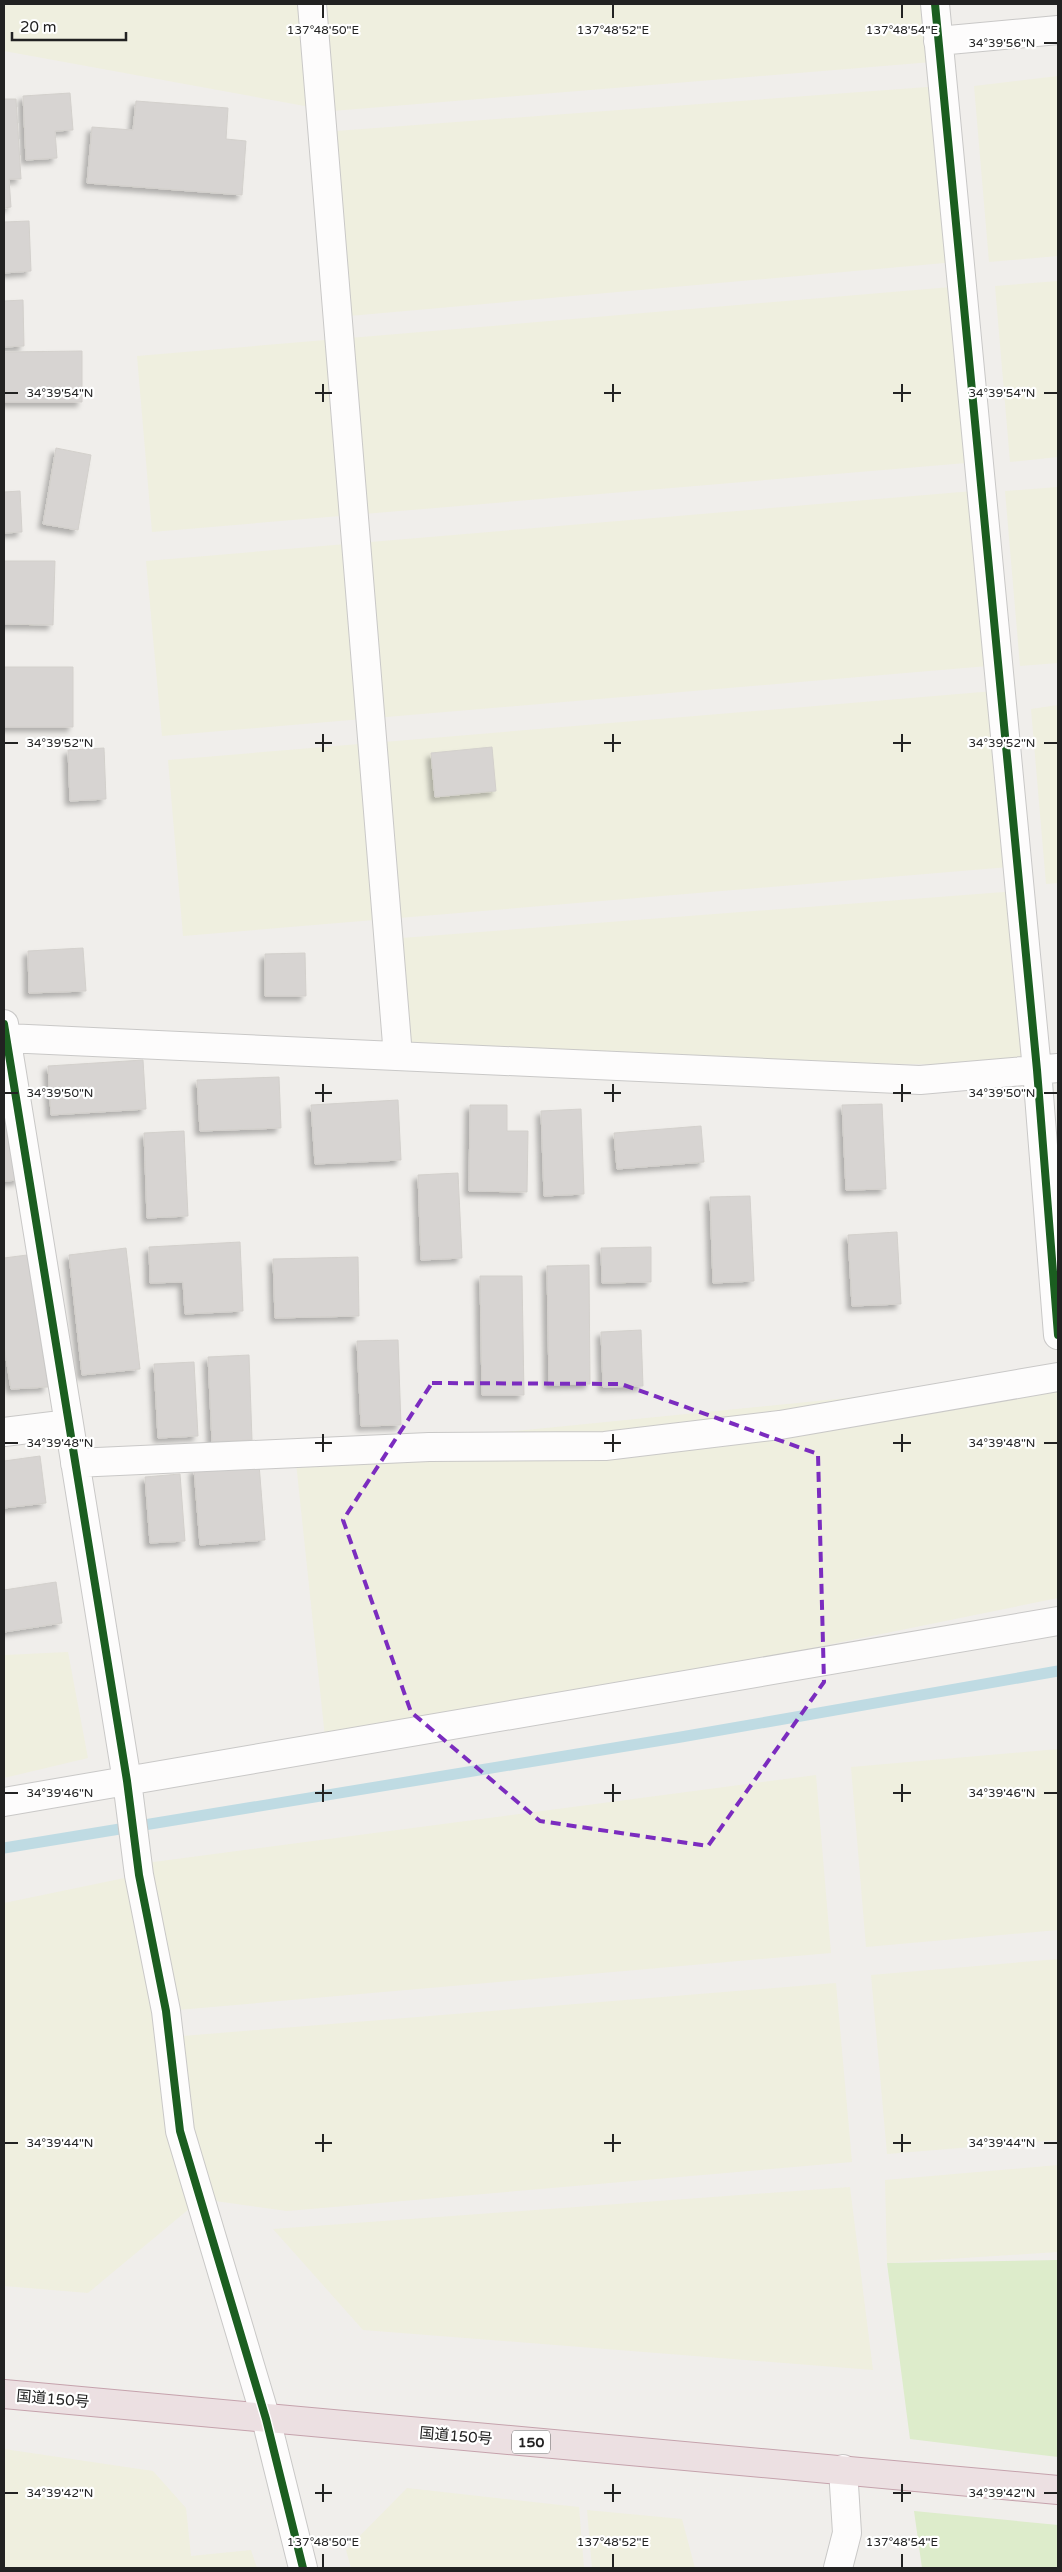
<svg xmlns="http://www.w3.org/2000/svg" width="1062" height="2572" viewBox="0 0 1062 2572" font-family="'Varela Round','Noto Sans JP',sans-serif">
  <style>
    .farmland { fill: #efefdf }
    .grass { fill: #ddeccb }
    .lines { fill: none; stroke-linecap: round; stroke-linejoin: round }
    .stream { stroke: #bfdbe3; stroke-width: 11 }
    .building { fill: #d7d4d2; stroke: #d3d0cc; filter: url(#shadow) }
    .street-casing { stroke: #c9c8c7; stroke-width: 30 }
    .highway-casing { stroke: #c5a2ac; stroke-width: 30 }
    .street { stroke: #fdfcfc; stroke-width: 28 }
    .highway { stroke: #ece0e2; stroke-width: 28 }
    .cycleway-casing { stroke: #fff; stroke-width: 11 }
    .cycleway { stroke: #1b5e20; stroke-width: 8 }
    .marked { fill: none; stroke: #7b2cbf; stroke-width: 4; stroke-dasharray: 10 6; stroke-linejoin: round }
    .ticks { fill: none; stroke: #222; stroke-width: 2 }
    .labels { text-anchor: middle; stroke-width: 4.5; stroke-linejoin: round; paint-order: stroke }
    .shield { fill: #fff; stroke: #646464; stroke-width: 1 }
    .shield-label { font-size: 14px; font-weight: bold; fill: #222 }
    .street-label { font-size: 15px; fill: #222; stroke: #fff }
    .ticks-label { font-size: 12px; text-anchor: middle; fill: #222; stroke: #fff; stroke-width: 4.5; stroke-linejoin: round; paint-order: stroke }
  </style>
  <defs>
    <filter id="shadow"><feDropShadow dx="-4.5" dy="4.5" stdDeviation="2.5" flood-color="#0004"/></filter>
  </defs>
  <rect width="100%" height="100%" fill="#f0eeeb"/>
  <path class="farmland" d="M4,4H928L932,62L332,111L4,51Z
    M1058,76V256L989,262L974,86Z
    M941,86L956,262L338,317L322,132Z
    M1058,281V457L1010,462L995,286Z
    M963,286L978,462L152,532L137,356Z
    M1058,487V663L1020,666L1005,491Z
    M973,491L988,666L162,736L146,561Z
    M994,691L1009,867L183,936L168,760Z
    M1058,705V883L1046,884L1031,709Z
    M1017,891L1032,1066L398,1056L388,939Z
    M1058,1377V1598L326,1747L295,1453Z
    M68,1652L88,1758L4,1778V1655Z
    M1058,1749V1930L866,1947L851,1767Z
    M816,1775L831,1953L166,2011L170,2037L836,1983L852,2162L287,2211L201,2199L88,2293L4,2286V1903L139,1875L138,1864Z
    M1058,1959V2140L887,2154L871,1975Z
    M1058,2165V2252L887,2263L885,2180Z
    M850,2187L873,2370L363,2330L273,2229Z
    M4,2449L153,2471L186,2508L191,2556L251,2550L257,2568H4Z
    M407,2488L579,2507L584,2568H351L346,2550Z
    M587,2510L682,2519L695,2568H592Z"/>
  <path class="grass" d="M1058,2260V2457L910,2439L887,2263Z
    M914,2511L1058,2525V2568H922Z"/>
  <g class="lines">
    <path class="stream" d="M4,1848L681,1737L1058,1671"/>
  </g>
  <path class="building" d="M70,93L73,130L55,131L57,158L26,160L23,96Z
    M4,99H16L21,179H9L11,207L4,208Z
    M136,101L228,108L226,139L246,141L242,195L87,183L92,127L133,130Z
    M29,221L31,271L4,273V222Z
    M23,300L24,346L4,347V301Z
    M82,351V402H4V352Z
    M56,448L91,455L78,530L43,524Z
    M20,491L22,532L4,533V492Z
    M4,561H55L53,625L4,624Z
    M4,667H73V727H4Z
    M492,747L496,791L435,797L431,753Z
    M104,748L106,799L70,801L68,750Z
    M83,948L86,991L29,993L28,951Z
    M305,953L306,996H265V954Z
    M143,1060L146,1109L51,1115L48,1066Z
    M279,1077L281,1128L200,1131L197,1080Z
    M398,1100L401,1160L315,1164L311,1105Z
    M882,1104L886,1189L846,1190L842,1105Z
    M470,1105H507V1131H528L527,1192L469,1191Z
    M581,1109L584,1194L544,1196L541,1111Z
    M15,1120L20,1180L4,1181V1121Z
    M701,1126L704,1162L617,1169L614,1133Z
    M184,1131L188,1216L147,1218L144,1133Z
    M458,1173L462,1258L421,1260L418,1175Z
    M750,1196L754,1281L713,1283L710,1197Z
    M897,1232L901,1304L852,1306L848,1235Z
    M240,1242L243,1311L185,1314L183,1282L150,1283L149,1247Z
    M651,1247V1282L602,1283L601,1248Z
    M126,1248L140,1369L82,1375L69,1255Z
    M27,1255L48,1387L11,1389L4,1346V1258Z
    M358,1257L359,1316L275,1318L273,1259Z
    M589,1265L590,1384L549,1385L547,1266Z
    M480,1276H522L524,1395H482Z
    M641,1330L643,1386L603,1387L601,1332Z
    M398,1340L401,1425L361,1426L357,1341Z
    M249,1355L252,1440L212,1442L208,1357Z
    M194,1362L198,1436L158,1438L154,1364Z
    M40,1456L46,1503L4,1508V1461Z
    M259,1464L265,1540L200,1545L194,1469Z
    M180,1474L185,1541L150,1543L145,1477Z
    M56,1582L62,1623L4,1632V1590Z"/>
  <g class="lines">
    <g class="street-casing">
      <path id="street" d="M312,4L398,1056
        M935,4L1037,1070L1058,1335
        M938,41L1058,30
        M4,1024L127,1781L139,1875L166,2011L180,2131L266,2419L303,2568
        M6,1038L920,1080L1058,1068
        M4,1432L69,1424
        M75,1463L429,1447L605,1446L780,1425L1058,1377
        M4,1802L1058,1621
        M838,2568L847,2533L843,2469"/>
    </g>
    <g class="highway-casing">
      <path id="highway" d="M4,2394L1058,2490"/>
    </g>
    <use href="#street" class="street"/>
    <use href="#highway" class="highway"/>
    <g class="cycleway-casing">
      <path id="cycleway" d="M935,4L1037,1070L1058,1335
        M4,1024L127,1781L139,1875L166,2011L180,2131L266,2419L303,2568"/>
    </g>
    <use href="#cycleway" class="cycleway"/>
  </g>
  <path class="marked" d="M432,1383L621,1384L818,1454L824,1682L708,1846L540,1821L411,1712L343,1520Z"/>
  <path class="ticks" d="M323,5V18M613,5V18M902,5V18M1044,43H1057M323,384V402M613,384V402M902,384V402M5,393H18M315,393H332M604,393H621M893,393H911M1044,393H1057M323,734V752M613,734V752M902,734V752M5,743H18M315,743H332M604,743H621M893,743H911M1044,743H1057M323,1084V1102M613,1084V1102M902,1084V1102M5,1093H18M315,1093H332M604,1093H621M893,1093H911M1044,1093H1057M323,1434V1452M613,1434V1452M902,1434V1452M5,1443H18M315,1443H332M604,1443H621M893,1443H911M1044,1443H1057M323,1784V1802M613,1784V1802M902,1784V1802M5,1793H18M315,1793H332M604,1793H621M893,1793H911M1044,1793H1057M323,2134V2152M613,2134V2152M902,2134V2152M5,2143H18M315,2143H332M604,2143H621M893,2143H911M1044,2143H1057M323,2484V2502M613,2484V2502M902,2484V2502M5,2493H18M315,2493H332M604,2493H621M893,2493H911M1044,2493H1057M323,2554V2567M613,2554V2567M902,2554V2567"/>
  <g class="labels">
    <rect class="shield" x="512" y="2430.5" width="38" height="23" rx="4"/>
    <g class="shield-label">
      <text x="531" y="2447">150</text>
    </g>
    <g class="street-label">
      <text transform="translate(53 2399) rotate(5)" y="5">国道150号</text>
      <text transform="translate(456 2436) rotate(5)" y="5">国道150号</text>
    </g>
  </g>
  <g class="ticks-label">
    <text x="323" y="34">137°48'50"E</text>
    <text x="613" y="34">137°48'52"E</text>
    <text x="902" y="34">137°48'54"E</text>
    <text x="1002" y="47">34°39'56"N</text>
    <text x="60" y="397">34°39'54"N</text>
    <text x="1002" y="397">34°39'54"N</text>
    <text x="60" y="747">34°39'52"N</text>
    <text x="1002" y="747">34°39'52"N</text>
    <text x="60" y="1097">34°39'50"N</text>
    <text x="1002" y="1097">34°39'50"N</text>
    <text x="60" y="1447">34°39'48"N</text>
    <text x="1002" y="1447">34°39'48"N</text>
    <text x="60" y="1797">34°39'46"N</text>
    <text x="1002" y="1797">34°39'46"N</text>
    <text x="60" y="2147">34°39'44"N</text>
    <text x="1002" y="2147">34°39'44"N</text>
    <text x="60" y="2497">34°39'42"N</text>
    <text x="1002" y="2497">34°39'42"N</text>
    <text x="323" y="2546">137°48'50"E</text>
    <text x="613" y="2546">137°48'52"E</text>
    <text x="902" y="2546">137°48'54"E</text>
  </g>
  <rect width="1062" height="2572" fill="none" stroke="#222222" stroke-width="10"/>
  <path d="M12 32v8h114v-8" fill="none" stroke="#222222" stroke-width="2.5"/>
  <text x="20" y="32" font-size="15" fill="#222222" stroke="#ffffff" stroke-width="4" paint-order="stroke">20 m</text>
</svg>
